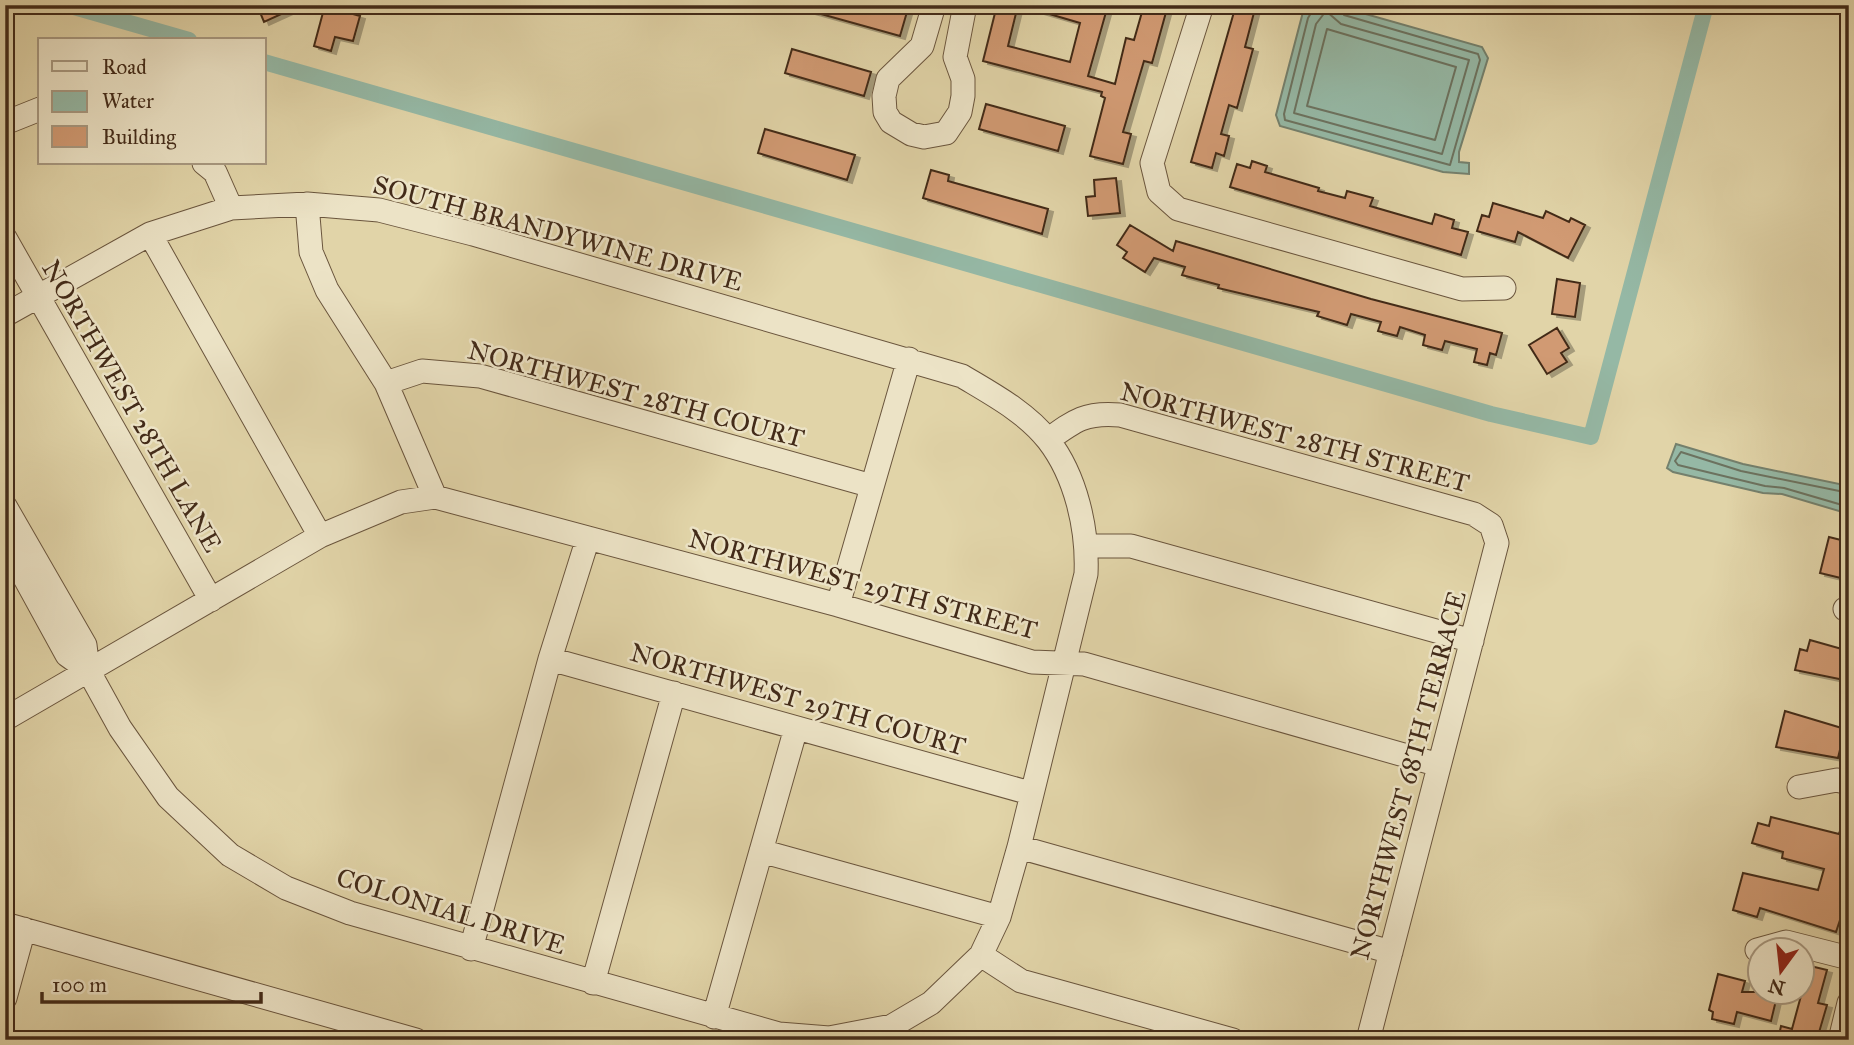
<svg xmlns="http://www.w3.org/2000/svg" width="1854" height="1045" viewBox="0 0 1854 1045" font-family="'IM FELL Great Primer',serif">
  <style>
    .water { fill: #95b8a5; stroke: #74806d; stroke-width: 2 }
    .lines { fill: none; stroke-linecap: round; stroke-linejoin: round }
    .shore { stroke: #6c725f; stroke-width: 2 }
    .canal { stroke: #95b8a5; stroke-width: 16 }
    .building { fill: #d19a73; stroke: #432b19; stroke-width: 2; filter: url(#shadow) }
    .minor-casing { stroke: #6a553d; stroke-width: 25 }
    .minor { stroke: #ece3c6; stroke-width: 23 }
    .labels { text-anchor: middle; stroke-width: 5; stroke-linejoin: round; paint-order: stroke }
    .street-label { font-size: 26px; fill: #432b19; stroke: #ece3c6 }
  </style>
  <defs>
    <filter id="shadow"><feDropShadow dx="5" dy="3" stdDeviation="0" flood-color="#0004"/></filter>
  </defs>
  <rect width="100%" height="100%" fill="#e1d4a8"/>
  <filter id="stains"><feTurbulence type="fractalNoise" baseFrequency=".00286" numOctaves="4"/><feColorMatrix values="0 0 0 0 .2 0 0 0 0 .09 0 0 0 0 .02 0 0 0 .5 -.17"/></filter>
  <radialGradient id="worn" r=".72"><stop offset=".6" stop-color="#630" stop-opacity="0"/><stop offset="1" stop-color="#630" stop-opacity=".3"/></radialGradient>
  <path class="water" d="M1334,5L1482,47L1488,58L1459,152V162L1469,163V174L1443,172L1280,126L1276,115L1303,12L1314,6Z
    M1676,444L1743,464L1849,486V514L1782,494L1763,493L1673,472L1667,468Z"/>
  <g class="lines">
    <path class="shore" d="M1316,5L1308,18L1284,114L1285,120L1450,165L1480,60L1478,54L1344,15L1338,5
      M1326,11L1341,24L1469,60L1442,154L1294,113L1316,24Z
      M1327,29L1456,67L1435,140L1307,106Z
      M1849,493L1741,471L1681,452L1675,461L1678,465L1765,486L1784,488L1849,507"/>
    <path class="canal" d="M67,5L189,40
      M264,62L1491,414L1591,437L1706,5"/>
  </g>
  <path class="building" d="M257,5H301L264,22Z
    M325,5H355L353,14L360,16L353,41L335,37L331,51L314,46Z
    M804,5H867L887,11L888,5H909L900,36L803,9Z
    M997,5H1018L1008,46L1070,62L1080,23L1029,8L1030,5H1108L1088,76L1115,84L1126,38L1134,40L1144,5H1168L1152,63L1144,61L1123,132L1131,134L1123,164L1090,156L1105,98L1101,96L1102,92L983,61Z
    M1236,5H1256L1245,47L1253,49L1237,108L1229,105L1221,134L1229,136L1224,156L1216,153L1212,168L1191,162Z
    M792,49L871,72L864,96L785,73Z
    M986,104L1065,126L1058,151L979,129Z
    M765,129L855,155L847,180L758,153Z
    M1252,161L1267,166L1265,172L1319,188L1318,191L1345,198L1347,191L1373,198L1370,206L1432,224L1435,214L1454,220L1452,228L1468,232L1461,255L1230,187L1237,164L1250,168Z
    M931,170L949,175L948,181L1048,209L1042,234L923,198Z
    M1116,178L1120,213L1088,216L1086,197L1095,196L1094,180Z
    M1493,203L1543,218L1546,211L1569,222L1571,218L1585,225L1568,258L1518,232L1515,242L1477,231L1482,215L1489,217Z
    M1130,225L1173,251L1176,241L1371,299L1502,333L1496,355L1490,353L1487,365L1474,362L1477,349L1445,341L1442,350L1423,345L1425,335L1400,327L1397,336L1378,331L1381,322L1351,314L1347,325L1317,316L1319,312L1218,288L1219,285L1182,275L1185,267L1154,258L1145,272L1123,258L1127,252L1117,245Z
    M1557,279L1580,283L1575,317L1552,314Z
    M1557,328L1569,348L1561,353L1567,362L1547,374L1529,345Z
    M1829,537L1849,542V580L1820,573Z
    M1810,640L1849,651V681L1795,670L1800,649L1807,651Z
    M1785,711L1845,729L1838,758L1776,747Z
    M1846,812H1849V923L1840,920L1836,932L1760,908L1757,917L1733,910L1743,873L1818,890L1824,869L1782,858L1783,852L1752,843L1758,823L1769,826L1771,817L1839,834Z
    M1802,964L1827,970L1818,1003L1827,1005L1820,1029L1817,1040H1778L1781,1026L1792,1029L1802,992Z
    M1718,974L1745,981L1742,992H1778L1771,1021L1737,1012L1734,1024L1712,1019L1713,1012L1709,1010Z"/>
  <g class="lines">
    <g class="minor-casing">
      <path id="minor" d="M934,5L922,46L888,79L884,96L885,112L891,122L911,134L924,137L946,133L960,112L963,96V79L955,57L965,5
        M1202,5L1152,163L1159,192L1178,209L1462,289L1504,288
        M5,123L40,109
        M204,163L215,172L231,208
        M307,204L311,252L327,290L386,383L435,497
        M150,234L320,536
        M5,238L211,600
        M5,315L150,234L231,208L307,204L379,210L473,234L962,376C992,394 1026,412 1048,440C1076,476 1088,529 1086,574L1019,847L999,917L981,955L931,1003L892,1026L829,1038L779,1034L350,913L286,888L230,855L168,797L120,728L88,670L85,645L5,506
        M386,383L422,371L480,376L872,486
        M1048,440C1075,420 1086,412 1120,415L1474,514L1491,525L1497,543L1368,1040
        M5,542L67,655L88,670
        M1088,546H1131L1472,641
        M838,605L909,359
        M1845,609L1849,610
        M550,659L1030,793
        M5,719L320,536L401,502L435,497L838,605L1032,662L1084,664L1439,765
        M1799,787L1837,780L1849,783
        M1019,847L1391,952
        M761,851L999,917
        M5,924L416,1040
        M471,949L550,659L588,538
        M1757,950L1786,942L1849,958
        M981,955L1021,981L1233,1040
        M593,983L674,693
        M5,998L24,929
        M714,1017L796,728
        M1840,1040L1849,1003"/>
    </g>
    <use href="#minor" class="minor"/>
  </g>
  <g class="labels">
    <g class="street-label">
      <text transform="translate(558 233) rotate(15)" y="9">SOUTH BRANDYWINE DRIVE</text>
      <text transform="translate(636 394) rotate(15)" y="9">NORTHWEST 28TH COURT</text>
      <text transform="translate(132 406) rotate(60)" y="9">NORTHWEST 28TH LANE</text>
      <text transform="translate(1295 437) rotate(15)" y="9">NORTHWEST 28TH STREET</text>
      <text transform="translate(863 584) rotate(15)" y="9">NORTHWEST 29TH STREET</text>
      <text transform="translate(798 699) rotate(16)" y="9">NORTHWEST 29TH COURT</text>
      <text transform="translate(1408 775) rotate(-75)" y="9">NORTHWEST 68TH TERRACE</text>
      <text transform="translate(451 911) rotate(17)" y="9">COLONIAL DRIVE</text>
    </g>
  </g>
  <rect width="1854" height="1045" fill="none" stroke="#e1d4a8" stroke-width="28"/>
  <rect x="7" y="7" width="1840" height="1031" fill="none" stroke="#432b19" stroke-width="3.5"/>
  <rect x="14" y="14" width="1826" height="1017" fill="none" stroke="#432b19" stroke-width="2"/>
  <rect x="38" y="38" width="228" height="126" fill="#ece3c6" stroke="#a89981" stroke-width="2"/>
  <rect x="52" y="61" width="35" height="10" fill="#ece3c6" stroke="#a89981" stroke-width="2"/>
  <text x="102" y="74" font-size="21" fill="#432b19">Road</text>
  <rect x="52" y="91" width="35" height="21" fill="#95b8a5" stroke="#a89981" stroke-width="2"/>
  <text x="102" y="108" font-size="21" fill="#432b19">Water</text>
  <rect x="52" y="126" width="35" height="21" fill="#d19a73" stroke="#a89981" stroke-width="2"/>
  <text x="102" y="144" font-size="21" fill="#432b19">Building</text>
  <g transform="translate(1781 971) rotate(195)"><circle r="33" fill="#ece3c6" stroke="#a89981" stroke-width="2"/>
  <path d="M0-5L12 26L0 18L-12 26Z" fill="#8f2418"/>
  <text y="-10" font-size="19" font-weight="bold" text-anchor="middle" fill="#432b19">N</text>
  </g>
  <path d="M42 992v10h219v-10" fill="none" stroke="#432b19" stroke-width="3.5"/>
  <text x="52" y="992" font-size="21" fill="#432b19" stroke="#ece3c6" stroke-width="5" paint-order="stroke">100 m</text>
  <rect width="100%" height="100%" filter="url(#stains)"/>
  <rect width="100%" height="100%" fill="url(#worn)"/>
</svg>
